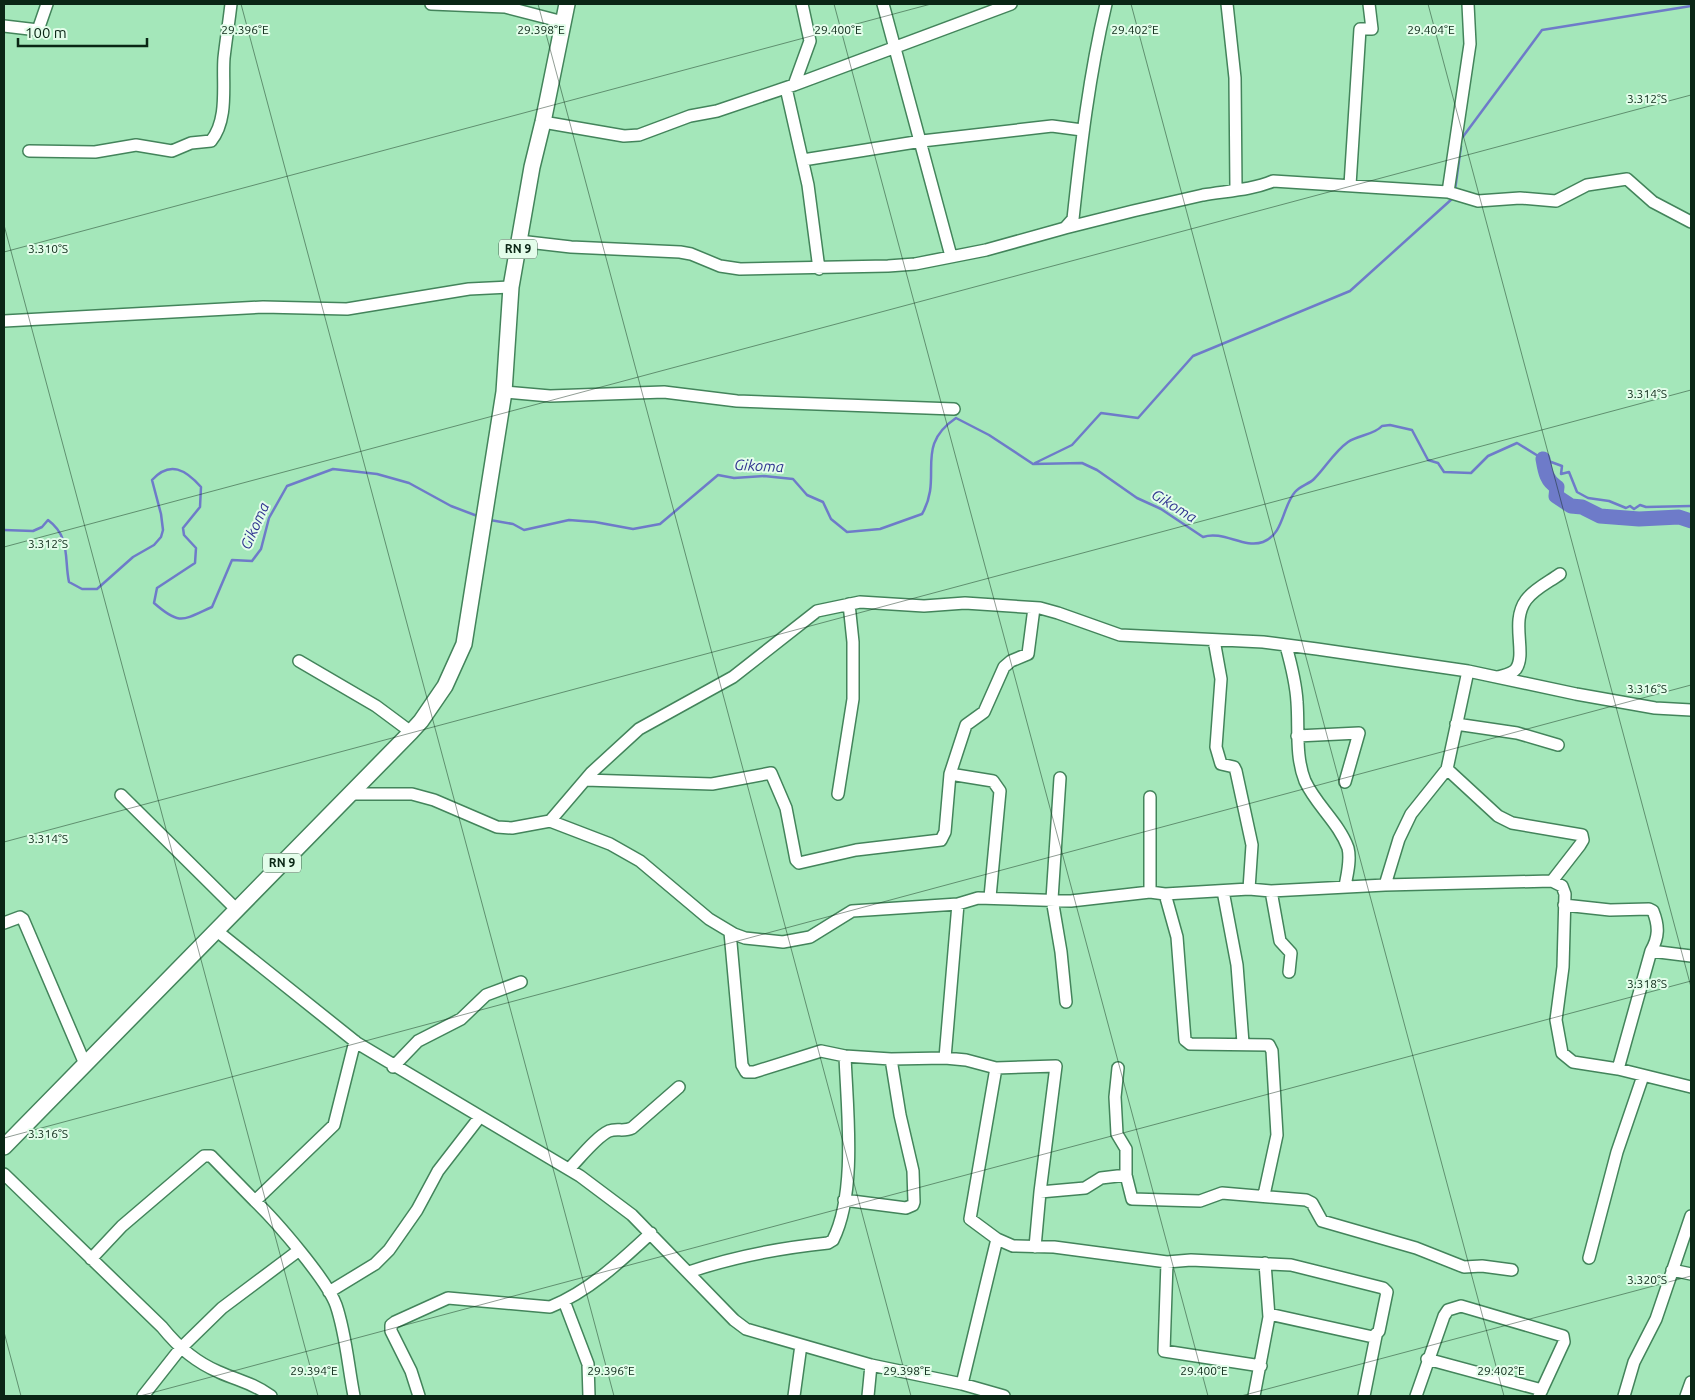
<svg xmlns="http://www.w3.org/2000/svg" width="1695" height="1400" viewBox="0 0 1695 1400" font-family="Ubuntu,sans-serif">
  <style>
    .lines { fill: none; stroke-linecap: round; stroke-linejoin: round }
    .stream { stroke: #6e7bc9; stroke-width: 2.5 }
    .river { stroke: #6e7bc9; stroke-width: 15 }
    .minor-casing { stroke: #43845b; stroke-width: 14 }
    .major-casing { stroke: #43845b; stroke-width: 18 }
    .minor { stroke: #fff; stroke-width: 11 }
    .major { stroke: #fff; stroke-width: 15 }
    .ticks { fill: none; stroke: #0a2615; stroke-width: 1; stroke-opacity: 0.45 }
    .labels { text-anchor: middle; stroke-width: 4; stroke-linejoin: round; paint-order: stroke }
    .shield { fill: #e3fdea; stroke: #4b6655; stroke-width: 1 }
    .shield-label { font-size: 12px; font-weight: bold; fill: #0a2615 }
    .water-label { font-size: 15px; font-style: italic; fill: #303590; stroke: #e3fdea }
    .ticks-label { font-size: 12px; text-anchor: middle; fill: #0a2615; stroke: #e3fdea; stroke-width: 4; stroke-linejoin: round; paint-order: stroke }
  </style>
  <rect width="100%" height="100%" fill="#a4e7ba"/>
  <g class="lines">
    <path class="stream" d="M1462,138L1542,30L1691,6
      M1455,190L1461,146
      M1035,463L1072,445L1101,413L1138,418L1193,356L1350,291L1453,198
      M490,520L513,524L524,530L569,520L595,522L633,529L660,524L718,475L734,478L764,476L793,479L807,495L823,502L831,519L847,532L880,529L922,514C944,476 913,447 956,418L989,435L1033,464L1082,463L1097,470L1137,498L1161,509L1203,537C1223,530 1244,549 1263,542C1284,534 1282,507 1295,492C1300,486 1309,484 1314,479C1326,467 1334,452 1348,442C1358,435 1374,435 1382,426L1390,425L1412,430L1428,460L1438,463L1444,472L1471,473L1488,456L1517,443L1543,459L1562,466L1561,474L1569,472L1577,492L1588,498L1609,501L1626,508L1630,506L1634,509L1640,505L1646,507L1691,506
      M4,530L33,531L42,527L48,520C71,537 64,559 69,582L82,589H97L133,557L154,545L161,537L163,530L161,514L152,480C170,460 186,470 201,487L200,507L183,528L184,535L196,548L195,563L157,588L154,603C180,626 183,620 212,607L232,560L252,561L261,549L269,518L287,486L333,469L377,474L409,483L451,506L480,517"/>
    <path class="river" d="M1543,459C1545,470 1546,481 1557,487L1556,496L1571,506L1582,507L1600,516L1639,519L1679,517L1691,521"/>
    <g class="minor-casing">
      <path id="minor" d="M431,4L505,7L563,22
        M883,4L951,256
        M1227,4L1235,78L1236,189
        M4,26L38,30L47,4
        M794,85L810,41L802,4
        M786,88L808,185L819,269
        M543,122L624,136L639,135L690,116L717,111L794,85L1011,4
        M29,151L95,152L136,145L172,151L191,143L211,141C229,119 222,83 224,58C226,40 229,22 231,4
        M803,160L922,141L1052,126L1082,130
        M1350,185L1360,29H1372L1369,4
        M1448,192L1470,44L1468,4
        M1065,228C1111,216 1157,205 1203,195C1226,191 1252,190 1273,181L1448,192L1478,201L1520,198L1556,201L1587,185L1627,179L1653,202L1691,222
        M519,241L571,247L680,252L691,254L720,266L740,269L888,266L915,264L986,250L1058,230L1065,228L1073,219C1081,145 1089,76 1106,4
        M4,321L263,307L347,309L469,289L511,287
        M504,392L550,396L664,392L737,401L954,409
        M1214,640L1221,679L1216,747L1221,764L1234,767L1236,771L1252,845L1249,889
        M1286,646C1291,664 1296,683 1297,702C1299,728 1295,756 1305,781C1316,805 1339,823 1348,848C1351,860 1347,875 1345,886
        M299,661L376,706L411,732
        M1498,677C1504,675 1512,674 1516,669C1527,653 1510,622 1526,600C1534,589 1549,582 1560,574
        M1456,724L1517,733L1558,745
        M1297,736L1359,733L1345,782
        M1447,769L1498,816L1512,823L1582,835L1583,840L1580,845L1552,881
        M950,774L966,725L984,712L1004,667L1011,661L1028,654L1034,608
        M1060,778L1052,899L1061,952L1066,1002
        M585,780L712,784L771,773L786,808L796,860L799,863L856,850L941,840L945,832L950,774L993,781L1000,791L990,897
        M350,794H412L434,800L497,827L512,828L550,821L591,773L639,729L733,677L817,611L860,602L924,606L965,603L1040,608L1058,613L1120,635L1263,642L1317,649L1468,671L1576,694L1655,708L1691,710
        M838,794L853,699V642L849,604
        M121,795L237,910
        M1150,797V892
        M550,821L610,844L640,861L709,919L734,934L745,938L783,942L810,937L852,911L958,904L978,898L1071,901L1150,892L1165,894L1249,889L1271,891L1385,885L1552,881L1562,886L1565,894L1563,967L1556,1020L1562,1053L1573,1062L1618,1069L1691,1087
        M1385,885L1399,839L1411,814L1447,769L1468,671
        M1223,891L1237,965L1243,1043
        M1271,891L1280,941L1291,953L1289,972
        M1165,894L1177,937L1185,1040L1190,1044L1269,1045L1272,1051L1277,1135L1264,1195
        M958,904L945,1058L966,1060L996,1068L970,1219L997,1239
        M1564,905L1610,910L1649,909L1653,911C1659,926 1659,937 1651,951
        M4,923L20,917L23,919L85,1064
        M217,931L357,1043L580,1176L632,1215L734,1320L746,1329L871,1365L962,1384L1004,1396
        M730,932L742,1065L746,1072H754L821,1051L845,1056L891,1059L900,1115L913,1171L914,1202L913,1205L906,1208L844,1200
        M891,1059L945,1058
        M393,1067L418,1041L461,1019L486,995L521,982
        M996,1068L1056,1066L1040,1192
        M1118,1068L1115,1097L1117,1134L1126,1149V1175
        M1618,1069L1651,951L1691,956
        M569,1169C579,1159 596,1137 609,1131C617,1128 624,1132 632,1128L679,1087
        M4,1174L162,1327C178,1347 195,1362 219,1372C239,1381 251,1382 271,1396
        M1035,1247L1040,1192L1085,1188L1101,1178L1126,1175L1132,1199L1200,1201L1222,1193L1306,1200L1312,1203L1322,1221L1416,1248L1464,1267L1482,1266L1512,1270
        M1589,1258L1617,1152L1643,1076
        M91,1259L122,1226L204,1156H211L255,1201
        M1167,1262L1164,1351L1261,1366
        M1672,1270L1691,1274
        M689,1272C735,1256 780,1248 828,1243L833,1240C857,1192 847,1109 845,1056
        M329,1292L375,1264L389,1250L417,1210L438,1171L479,1118
        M564,1301L588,1364L589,1396
        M1427,1359L1542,1390
        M962,1384L997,1239L1013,1246L1054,1247L1167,1262L1191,1260L1291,1265L1383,1288L1387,1292L1379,1331L1373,1337L1269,1314
        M143,1396L180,1349L222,1308L298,1251
        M354,1396C348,1366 346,1334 336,1305C327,1280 276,1221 255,1201L334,1125L355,1041
        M419,1396L411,1371L391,1331V1325L395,1322L448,1298L550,1307C588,1292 621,1261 651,1233
        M794,1396L801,1345
        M868,1396L871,1365
        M1254,1396L1269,1317L1265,1263
        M1364,1396L1376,1336
        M1416,1396L1444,1316L1448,1310L1461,1306L1563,1336L1564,1342L1539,1396
        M1624,1396L1634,1362L1656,1319L1691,1216
        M1686,1396L1691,1382"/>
    </g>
    <g class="major-casing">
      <path id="major" d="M4,1147L411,732L421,721L445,686L464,644L504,392L511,287L532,167L543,122L567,4"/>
    </g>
    <use href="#minor" class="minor"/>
    <use href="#major" class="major"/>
  </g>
  <path class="ticks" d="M241,4L614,1396M538,4L911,1396M834,4L1208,1396M1131,4L1504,1396M1428,4L1691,987M4,225L318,1396M4,252L931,4M4,547L1691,95M4,842L1691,390M4,1138L1691,685M4,1332L21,1396M140,1396L1691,981M1241,1396L1691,1276"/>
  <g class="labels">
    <g class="shield">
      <rect x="499" y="239.5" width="38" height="19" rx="4"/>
      <rect x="263" y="853.5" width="38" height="19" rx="4"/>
    </g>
    <g class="shield-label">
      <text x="518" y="253">RN 9</text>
      <text x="282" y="867">RN 9</text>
    </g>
    <g class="water-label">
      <text transform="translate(759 466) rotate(3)" y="5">Gikoma</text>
      <text transform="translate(1174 506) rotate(31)" y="5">Gikoma</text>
      <text transform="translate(255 526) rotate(-66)" y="5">Gikoma</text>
    </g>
  </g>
  <g class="ticks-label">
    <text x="245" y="34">29.396°E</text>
    <text x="541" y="34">29.398°E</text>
    <text x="838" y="34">29.400°E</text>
    <text x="1135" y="34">29.402°E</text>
    <text x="1431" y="34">29.404°E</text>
    <text x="1647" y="103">3.312°S</text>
    <text x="48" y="253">3.310°S</text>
    <text x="1647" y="398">3.314°S</text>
    <text x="48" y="548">3.312°S</text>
    <text x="1647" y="693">3.316°S</text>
    <text x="48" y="843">3.314°S</text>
    <text x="1647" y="988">3.318°S</text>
    <text x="48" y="1138">3.316°S</text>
    <text x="1647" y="1284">3.320°S</text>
    <text x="314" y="1375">29.394°E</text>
    <text x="611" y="1375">29.396°E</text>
    <text x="907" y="1375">29.398°E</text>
    <text x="1204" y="1375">29.400°E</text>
    <text x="1501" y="1375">29.402°E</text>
  </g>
  <rect width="1695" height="1400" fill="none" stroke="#0a2615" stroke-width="10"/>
  <path d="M18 38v8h129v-8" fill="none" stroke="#0a2615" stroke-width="2.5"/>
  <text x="25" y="38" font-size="15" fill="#0a2615" stroke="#e3fdea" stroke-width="4" paint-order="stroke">100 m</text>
</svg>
